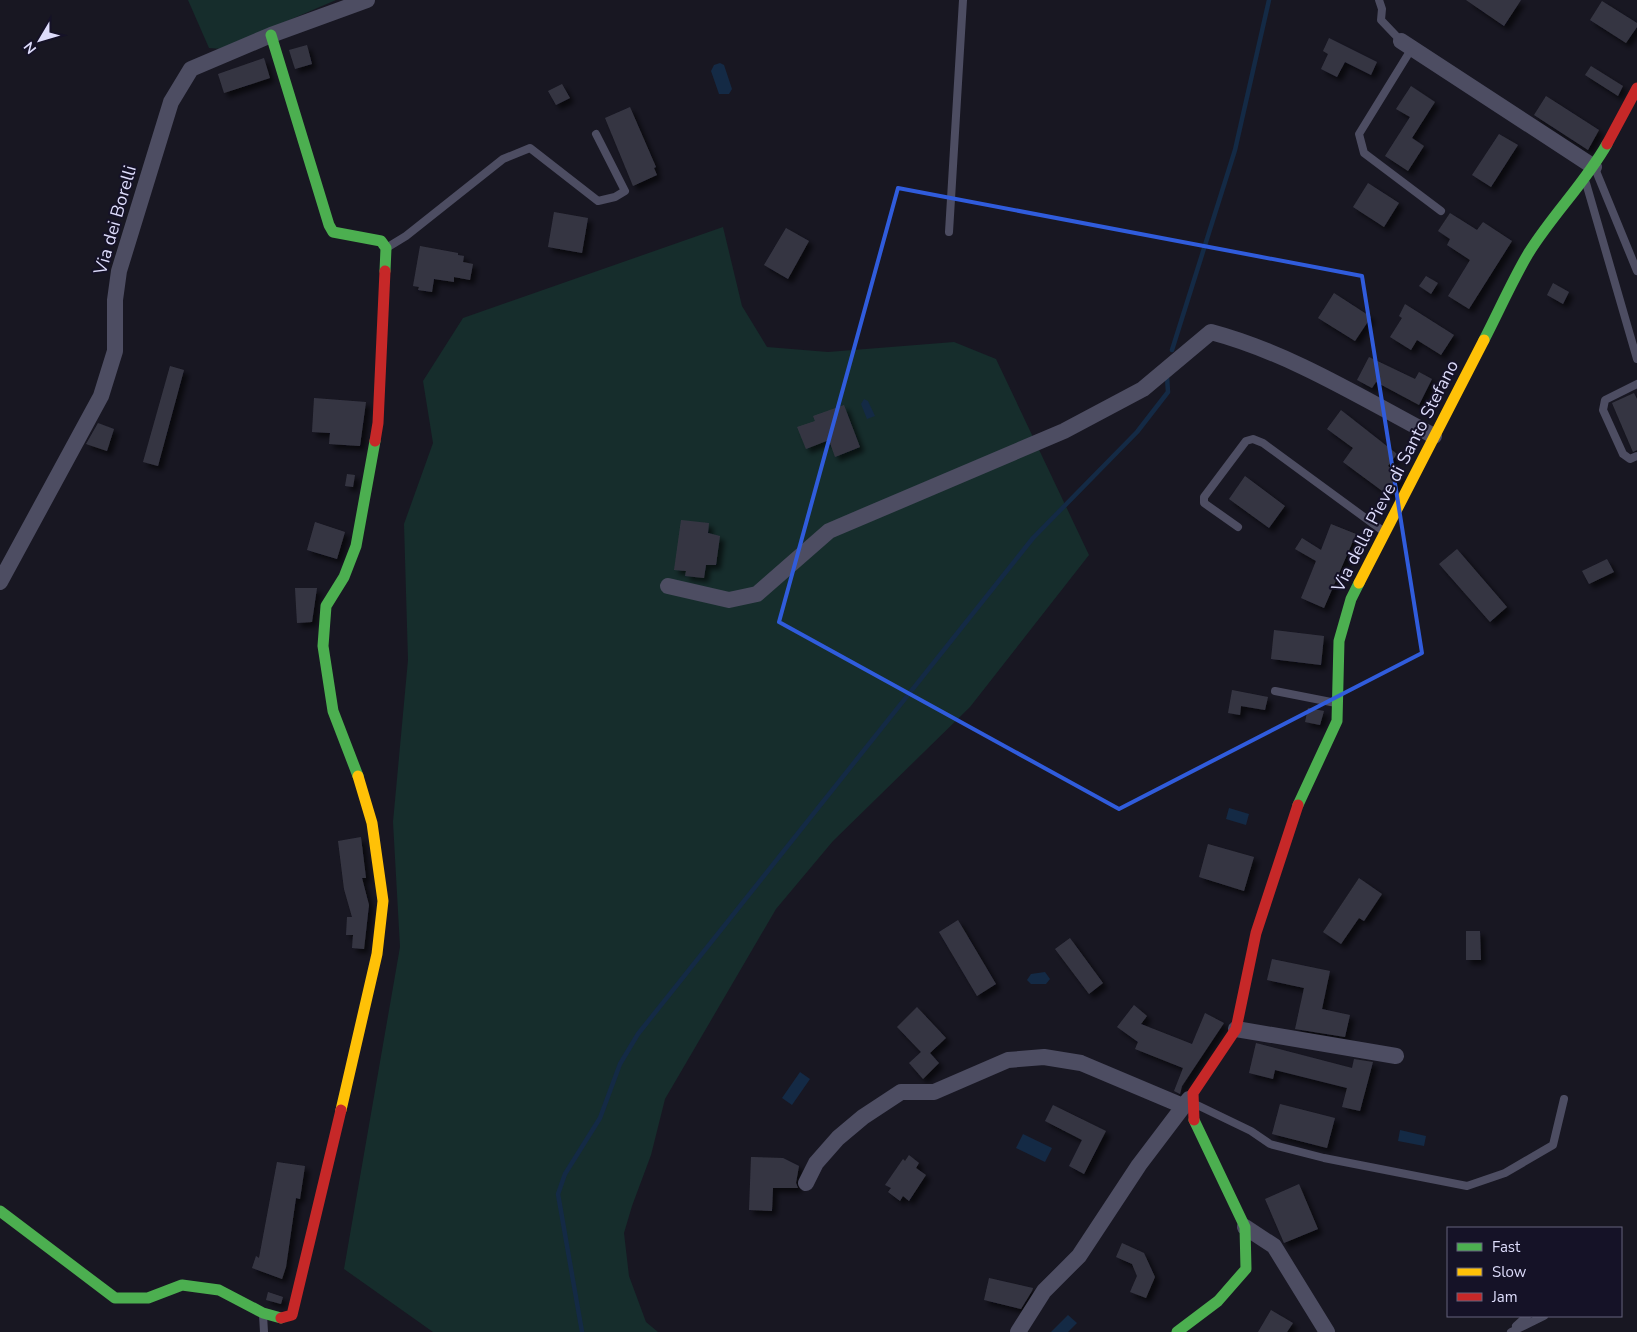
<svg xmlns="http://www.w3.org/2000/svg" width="1637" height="1332" viewBox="0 0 1637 1332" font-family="'Nunito Sans',sans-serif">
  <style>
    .green { fill: #162d2c }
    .water { fill: #142a45 }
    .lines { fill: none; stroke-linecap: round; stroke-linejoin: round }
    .stream { stroke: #142a45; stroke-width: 4.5 }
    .building { fill: #363643; filter: url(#shadow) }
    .lane { stroke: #4d4d62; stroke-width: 8 }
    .street { stroke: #4d4d62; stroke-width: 16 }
    .fast { stroke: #4caf50; stroke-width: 11 }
    .slow { stroke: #ffc107; stroke-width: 11 }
    .jam { stroke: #c62828; stroke-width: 11 }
    .marked { fill: none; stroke: #305cdc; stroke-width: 4; stroke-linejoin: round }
    .labels { text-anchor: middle; stroke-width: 4; stroke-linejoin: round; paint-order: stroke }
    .street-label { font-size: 18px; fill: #dddcfb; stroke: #151227 }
  </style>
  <defs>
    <filter id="shadow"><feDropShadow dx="4.5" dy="4.5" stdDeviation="2.5" flood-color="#0009"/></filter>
  </defs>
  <rect width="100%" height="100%" fill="#181722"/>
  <path class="green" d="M188,0H336L222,49L209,48Z
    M723,227L742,306L767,347L828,352L954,342L996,359L1089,555L970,707L833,841L776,909L665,1099L651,1155L632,1206L624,1233L629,1276L646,1322L658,1332H433L344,1269L400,947L393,822L408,660L404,524L433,443L423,381L463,318Z"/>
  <path class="water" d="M720,63L724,65L732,89L729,94H719L711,71L714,65Z
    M864,399L868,401L875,416L867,419L861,404Z
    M1229,808L1249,814L1246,825L1226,819Z
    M1045,972L1050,979L1046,984H1031L1027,980L1031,974Z
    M800,1072L810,1079L792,1105L782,1098Z
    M1400,1130L1426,1136L1424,1146L1398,1141Z
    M1023,1134L1052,1148L1045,1162L1016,1148Z
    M1068,1315L1077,1323L1068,1332H1051Z"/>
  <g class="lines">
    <path class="stream" d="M1172,350L1235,150L1269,0
      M582,1332L558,1194L565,1174L600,1118L620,1064L638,1034L1033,538L1137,432L1168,392L1167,377"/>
  </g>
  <path class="building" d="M1466,0H1521L1504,26Z
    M1602,1L1637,23V27L1626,43L1590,20Z
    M1329,38L1377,62L1371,75L1345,62L1337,77L1321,69L1328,54L1323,51Z
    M307,45L312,64L295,69L289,50Z
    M264,58L270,78L224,93L218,74Z
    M1591,66L1623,86L1618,96L1585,75Z
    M562,84L570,98L556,105L548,91Z
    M1411,86L1435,102L1412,138L1424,146L1408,171L1385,156L1410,117L1396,109Z
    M1546,96L1599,130L1588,150L1534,115Z
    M630,107L656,167L654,168L657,175L633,186L605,118Z
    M1499,134L1518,145L1491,187L1472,175Z
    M1368,183L1399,203L1384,227L1353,207Z
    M554,212L588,218L582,253L548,247Z
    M1450,213L1477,230L1483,222L1512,241L1469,309L1448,296L1470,260L1447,245L1450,239L1438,231Z
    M786,228L809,241L788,279L764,265Z
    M420,246L458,253V255L464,256L463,262L473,264L470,280L454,277V282L434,279L432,292L418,290L419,287L413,286Z
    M1426,276L1438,283L1431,294L1419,286Z
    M1553,283L1569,292L1563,304L1547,295Z
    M1334,293L1371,317L1355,341L1318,318Z
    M1405,304L1454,335L1441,355L1417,340L1411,350L1390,337L1402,318L1399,316Z
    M1369,357L1415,379L1419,372L1432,379L1419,405L1376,382L1372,388L1357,380Z
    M170,366L184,370L158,466L143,462Z
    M1634,393L1637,399V450L1633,452L1612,403Z
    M314,398L366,402L360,446L329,444L330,433L312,432Z
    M844,405L860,447L835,457L829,440L806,449L797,427L815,421L813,416Z
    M1341,410L1397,454L1388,466L1400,475L1389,496L1343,462L1353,448L1327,429Z
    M98,423L114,429L107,451L86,444Z
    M347,474L355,475L353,487L345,486Z
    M1245,476L1285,506L1269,528L1229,499Z
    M681,520L709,523L708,533L720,536L716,565H706L704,578L685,576L686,571L674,570Z
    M315,522L345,532L337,559L307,550Z
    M1331,524L1356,534L1324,608L1301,598L1316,561L1295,549L1302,538L1321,550Z
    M1457,549L1507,607L1490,622L1439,564Z
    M1607,559L1614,572L1589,584L1582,571Z
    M295,588H317L312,622L297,623Z
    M1274,630L1324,636L1321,665L1271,659Z
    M1232,690L1268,697L1265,710L1241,706L1240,715L1228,713Z
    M1308,708L1324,711L1320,725L1305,722Z
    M361,837L366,878H362L369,905L364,949L352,948L353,935H346L347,917H352L344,889L338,841Z
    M1208,844L1254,857L1244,891L1199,877Z
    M1359,878L1382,894L1364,921L1359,918L1341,944L1323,932Z
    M958,920L996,984L977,996L939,932Z
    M1466,931H1480L1481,960H1466Z
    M1070,938L1103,983L1089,994L1055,949Z
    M1272,959L1330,971L1322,1009L1350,1015L1345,1037L1295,1029L1304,988L1267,980Z
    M1134,1005L1147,1016L1141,1024L1192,1044L1205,1013L1224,1023L1182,1086L1180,1094L1174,1091L1183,1068L1135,1049L1138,1042L1117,1027Z
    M917,1007L946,1038L930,1053L939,1063L923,1079L909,1063L921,1052L897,1027Z
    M1256,1043L1352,1068L1354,1059L1373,1062L1360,1111L1342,1107L1347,1088L1275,1070L1273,1079L1249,1073Z
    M1280,1104L1335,1118L1327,1148L1272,1134Z
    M1053,1105L1106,1131L1084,1174L1069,1166L1082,1140L1045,1121Z
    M909,1155L919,1163L916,1168L926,1175L909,1201L903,1196L900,1201L888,1192L891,1188L885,1185L903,1159L905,1161Z
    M751,1157L783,1158L799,1166L796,1183L798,1188H773L772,1211L749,1210Z
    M277,1162L305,1166L300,1199L296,1198L286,1267L282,1279L252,1268L256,1256L259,1258Z
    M1299,1184L1318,1229L1284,1243L1265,1199Z
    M1122,1243L1144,1253L1155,1277L1146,1298L1130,1292L1137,1276L1132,1264L1116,1257Z
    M989,1278L1033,1288L1032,1291L1021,1309L984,1300Z
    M268,1292L283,1297L281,1304L266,1300Z
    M1271,1310L1293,1323L1287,1332H1258Z"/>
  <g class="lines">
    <path class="lane" d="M1379,0L1382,9L1381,20L1401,41
      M1412,48L1359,134L1364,153L1441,211
      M1596,171L1637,271
      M1586,183L1637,359
      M949,232L963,0
      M388,247L406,236L503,159L530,148L598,201L615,197L625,191L596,134
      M1637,384L1605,400L1603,410L1623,454L1630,459L1637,456
      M1238,527L1204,503V497L1246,441L1253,439L1263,443L1383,531
      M1275,691L1336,703
      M1195,1104L1251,1131L1270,1144L1324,1158L1467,1186L1505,1173L1553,1145L1564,1099
      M263,1315L264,1332
      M1516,1326L1527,1316
      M1511,1332L1544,1316"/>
    <path class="street" d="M1401,41L1594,167
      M0,582L101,396L115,351V300L119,271L171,102L191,69L271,35L367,0
      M668,586L729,600L757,594L829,531L1064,431L1143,389L1211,332C1290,353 1362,398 1434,436
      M1236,1029L1396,1056
      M806,1183L816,1163L838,1138L863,1117L901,1092H934L1008,1060L1044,1057L1081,1063L1183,1106
      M1245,1227L1274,1246L1327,1332
      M1018,1332L1044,1291L1079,1256L1139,1165L1189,1099"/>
    <path class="fast" d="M271,35L329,225L333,232L381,241L386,248L385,271
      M1484,340C1499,311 1512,281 1528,254C1552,215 1585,183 1607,144
      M358,776L333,711L323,646L326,606L344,577L356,546L375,441
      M1298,805L1337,721L1339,641L1351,599L1359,583
      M0,1211L115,1298H148L182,1285L219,1290L263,1313L281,1318
      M1177,1332L1218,1301L1246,1269L1245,1227L1194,1120"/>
    <path class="slow" d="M1359,583L1484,340
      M341,1110L377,954L383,901L372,823L358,776"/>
    <path class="jam" d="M1607,144L1637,88
      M375,441L378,423L385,271
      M1194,1120L1193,1093L1236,1029L1256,933L1298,805
      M281,1318L292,1315L341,1110"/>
  </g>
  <path class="marked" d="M898,188L1362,276L1422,653L1119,809L779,622Z"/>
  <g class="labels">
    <g class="street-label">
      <text transform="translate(115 220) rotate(-74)" y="6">Via dei Borelli</text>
      <text transform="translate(1395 476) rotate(-63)" y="6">Via della Pieve di Santo Stefano</text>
    </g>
  </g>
  <rect x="1447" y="1227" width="175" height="90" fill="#151227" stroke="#65637c"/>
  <rect x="1457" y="1243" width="25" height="8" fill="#4caf50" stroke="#65637c"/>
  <text x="1492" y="1252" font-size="15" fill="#dddcfb">Fast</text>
  <rect x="1457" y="1268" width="25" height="8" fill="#ffc107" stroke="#65637c"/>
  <text x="1492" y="1277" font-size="15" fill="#dddcfb">Slow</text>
  <rect x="1457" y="1293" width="25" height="8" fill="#c62828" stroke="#65637c"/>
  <text x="1492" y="1302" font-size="15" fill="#dddcfb">Jam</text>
  <g transform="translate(40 40) rotate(232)" stroke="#151227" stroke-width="4" paint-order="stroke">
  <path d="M0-4L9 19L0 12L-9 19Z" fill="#dddcfb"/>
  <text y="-8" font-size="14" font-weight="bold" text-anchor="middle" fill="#dddcfb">N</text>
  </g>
</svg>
